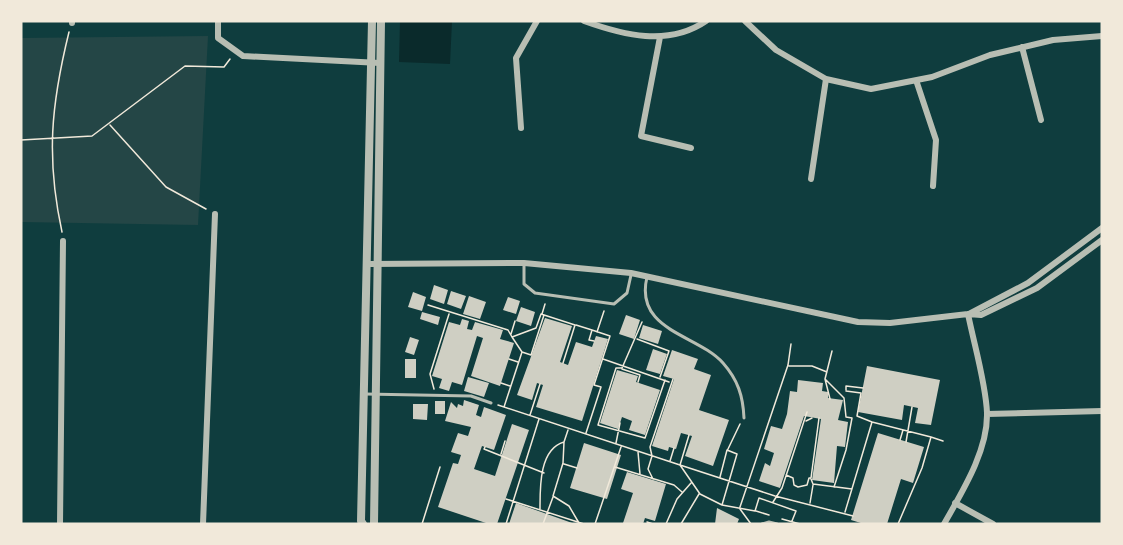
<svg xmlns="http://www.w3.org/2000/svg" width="1123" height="545" viewBox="0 0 1123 545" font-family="'Archivo Narrow',sans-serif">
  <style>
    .green { fill: #244646 }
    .water { fill: #0a2a2b }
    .building { fill: #cfcfc3 }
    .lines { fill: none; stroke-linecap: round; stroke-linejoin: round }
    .path { stroke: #f1e9da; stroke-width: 1.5 }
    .service { stroke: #b8beb3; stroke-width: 3 }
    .minor { stroke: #b8beb3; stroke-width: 6 }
    .tertiary { stroke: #b8beb3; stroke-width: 8 }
  </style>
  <rect width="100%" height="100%" fill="#0f3d3e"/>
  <path class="green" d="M208,36L198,225L21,222V38Z"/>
  <path class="water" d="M400,21H452L450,64L399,62Z"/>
  <path class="building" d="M434,285L448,290L444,304L430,299Z
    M451,291L466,296L461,309L447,304Z
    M413,292L426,297L422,311L408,307Z
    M469,296L486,302L480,319L463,314Z
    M508,297L520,301L516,314L503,310Z
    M521,307L535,312L531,326L516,321Z
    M422,312L440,317L438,325L420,319Z
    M626,315L640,320L634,339L619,334Z
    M545,318L572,326L560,362L568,365L576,342L592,347L596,336L608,339L582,421L536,407L543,385L537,383L532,400L517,395Z
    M462,319L469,321L467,329L472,330L475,322L503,330L500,339L514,343L500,386L471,376L483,338L477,336L462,385L452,382L449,391L439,388L442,379L432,376L449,322L460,325Z
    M643,325L662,331L658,344L639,338Z
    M410,337L419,340L414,355L405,352Z
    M653,349L667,354L660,374L646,370Z
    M672,350L698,359L694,369L711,375L699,410L729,420L713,466L685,456L692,436L681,433L676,449L669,447L668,451L652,446L674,379L663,376Z
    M405,359H416V378H405Z
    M867,366L940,380L931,425L915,423L918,408L904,405L902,420L858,412Z
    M617,370L638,376L636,382L660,390L645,435L629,430L632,421L622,417L618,429L600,423Z
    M468,377L489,383L484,397L464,391Z
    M798,380L823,383L822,391L828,392V398L843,400L838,420L848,422L845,447L837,446L834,483L812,480L821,419L804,416L780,488L759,481L765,463L770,466L774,453L764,449L771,426L782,429L787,414L790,391L797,392Z
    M464,400L479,405L476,415L481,417L484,407L506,415L494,450L482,446L474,469L495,476L512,424L529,430L497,524H489L438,507L453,463L458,464L461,455L451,452L458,433L468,436L471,427L445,421L451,402L457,408L458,404L463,406Z
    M435,401H445V414H435Z
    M413,404H428L427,420L413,419Z
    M878,433L924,447L913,483L901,479L887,524H864L851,520Z
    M584,443L621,455L607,499L570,488Z
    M627,472L666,484L655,521L645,518L643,524L623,523L633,493L621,489Z
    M516,503L575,524H509Z
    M717,508L739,519L737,524H715Z"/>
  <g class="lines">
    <path class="path" d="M110,125L166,187L206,209
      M21,140L92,136L185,66L224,67L230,59
      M62,232C46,158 51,105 69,32
      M428,305L508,330L512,337
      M542,314L545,304
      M642,322L622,368H616L598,425L645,438L665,380
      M576,325L592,330
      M597,332L604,311
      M511,334L515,321
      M637,339L669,351L660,377
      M522,352L512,337L536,328L541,314L575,325L563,363
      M509,359L518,362
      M603,359L669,382
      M789,366H812L827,372
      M622,369L640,375L638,382
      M825,379L844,398L846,417L852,418L846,450L834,487
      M501,383L510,386
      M434,389L430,374L449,314
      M846,390V386L863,388
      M830,399L825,379L832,351
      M498,405L680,465L700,494L722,505L755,511L759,498L796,511L792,521
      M504,407L522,352L531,355L544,315
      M530,415L540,384
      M806,421L812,418
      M872,422L931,437L922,468L898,524
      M568,430L564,442L563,463L553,496L569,506L579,523
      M586,433L601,387L594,385L610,336L592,330L589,340L594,341
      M689,435L680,465L775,496L853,516
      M931,437L943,441
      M900,440L903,430
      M906,442L912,407
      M616,443L620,423
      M485,447L484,449L544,473
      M728,449L740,424
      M638,452L640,474
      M501,454L505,441
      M670,461L674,448
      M564,464L577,468
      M615,467L674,485L682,492
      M786,475L793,478L794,485L798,487L807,485L809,478H811L819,418
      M720,477L727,450L737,454L722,505
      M653,479L648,469L652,456L650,447L673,379
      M811,479L813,484L852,489
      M506,499L584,524
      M773,502L782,488L807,412
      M810,503L813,485
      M740,507L788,365L791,344
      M540,509C540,488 539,449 564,442
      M740,509L751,524
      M756,511L769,515
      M845,512L872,422L857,416L861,393L846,391
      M782,519L800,524
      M647,522L653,524
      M422,524L440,467
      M506,524L539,419
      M543,524L553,497
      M595,524L621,447
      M666,524L677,499L691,483
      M681,524L699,494"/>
    <path class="service" d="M524,264V284L535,293L614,304L627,293L631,275
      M647,277C634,331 697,334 723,363C738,380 743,396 744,418
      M365,394L471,396L491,403
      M762,524L769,522L777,524"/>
    <path class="minor" d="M218,21V38L243,56L380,63
      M584,21C623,35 668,47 706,21
      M745,21L776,50L826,79L871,89L932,77L990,55L1053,40L1102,36
      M72,23V21
      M660,37L641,136L691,148
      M1022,47L1041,120
      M916,80L936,140L933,186
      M521,128L516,58L537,21
      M811,179L826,79
      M368,264L524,263L631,273L858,322L890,323L968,314L981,315L1037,288L1102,240
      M969,314L1028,283L1102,228
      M987,414L1102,411
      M955,503L993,524
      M60,524L63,241
      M203,524L215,214
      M944,524C962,492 988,451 987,413C986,384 974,344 968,314"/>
    <path class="tertiary" d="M363,524L361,521L372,21
      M374,524L381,21"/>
  </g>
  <rect width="1123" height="545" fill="none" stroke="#f1e9da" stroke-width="45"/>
</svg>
